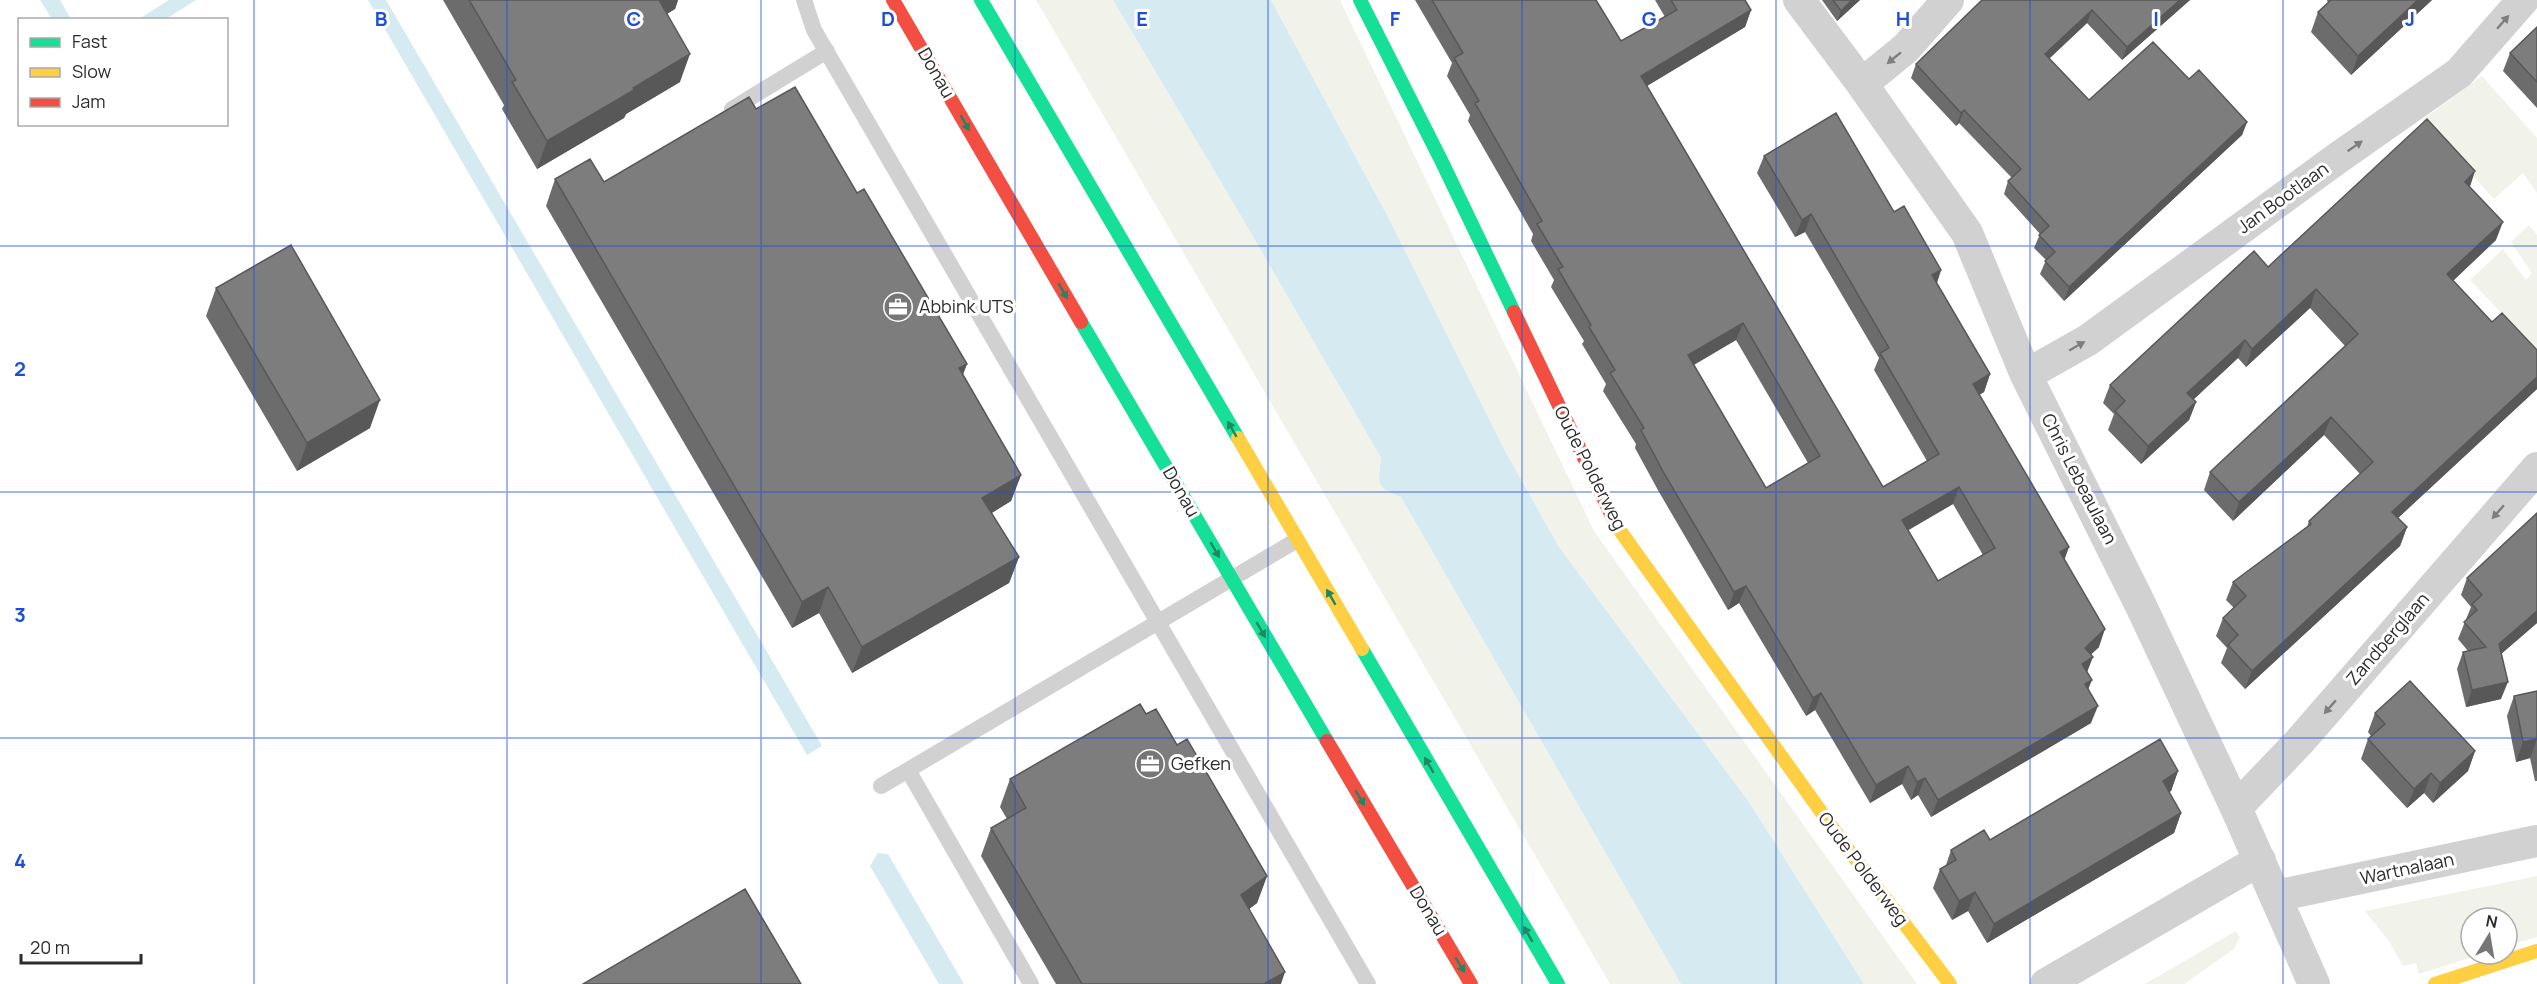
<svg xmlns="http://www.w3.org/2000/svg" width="2537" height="984" viewBox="0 0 2537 984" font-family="Manrope,sans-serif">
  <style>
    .green { fill: #f1f3ea }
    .water { fill: #d5ebf1 }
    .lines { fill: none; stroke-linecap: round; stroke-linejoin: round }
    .lane { stroke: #d1d1d1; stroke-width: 16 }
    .street { stroke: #d1d1d1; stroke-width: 32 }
    .fast { stroke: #16e098; stroke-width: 14 }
    .slow { stroke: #ffcf43; stroke-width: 14 }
    .jam { stroke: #f24e42; stroke-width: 14 }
    .wall { fill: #6c6c6c; fill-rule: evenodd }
    .shaded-wall { fill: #585858 }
    .building { fill: #7d7d7d; stroke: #585858; stroke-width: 1.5; fill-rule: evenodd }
    .oneway { fill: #7e7e7e }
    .oneway2 { fill: #218662 }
    .grid { fill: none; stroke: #1d4ed8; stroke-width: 1.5; stroke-opacity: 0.55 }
    .labels { text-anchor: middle; stroke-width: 6; stroke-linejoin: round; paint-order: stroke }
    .street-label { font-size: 18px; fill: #2c2c2c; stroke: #fff }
    .poi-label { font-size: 18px; fill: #2c2c2c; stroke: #fff; text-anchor: start }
    .grid-label { font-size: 20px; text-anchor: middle; font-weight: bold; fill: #1d4ed8; stroke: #fff; stroke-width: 6; stroke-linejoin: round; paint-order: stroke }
  </style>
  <rect width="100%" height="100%" fill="#fff"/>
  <path class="green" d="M1036,0H1113L1244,221L1381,458C1378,484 1375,487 1401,497L1681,984H1610Z
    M1271,0H1340L1594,531L1917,984H1864L1749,802L1559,547L1505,451L1388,217Z
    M2482,76L2537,138V193L2523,173L2494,199L2422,120Z
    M2529,225L2537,235V350L2470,280L2503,249L2526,280L2532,273L2511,242Z
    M2537,876V937L2507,946V918H2471V954H2482L2419,974L2416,963L2403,966L2389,941L2365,911Z
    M2236,931L2240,937L2234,949L2184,984H2145Z"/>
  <path class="water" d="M40,0H60L71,19H52Z
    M169,0H196L166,19H139Z
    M368,0H386L822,746L807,755Z
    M1113,0H1271L1388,217L1505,451L1559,547L1749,802L1864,984H1681L1401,497C1375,487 1378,484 1381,458L1244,221Z
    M878,853L888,854L964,984H939L870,866Z"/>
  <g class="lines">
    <path class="lane" d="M804,0L814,30L1368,984
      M732,109L827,51
      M908,770L1031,984
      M881,786L1297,540"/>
    <path class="street" d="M1799,0L1862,84L1967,233L2026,375L2141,606L2236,808L2314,984
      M1862,84L1906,48L1948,0
      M2026,375L2088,340L2335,160L2459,73L2523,0
      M2236,808L2300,741L2537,468
      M2276,896L2537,841
      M2046,984L2260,860"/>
    <path class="fast" d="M981,0L1238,438
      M1360,0L1441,160L1514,312
      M1081,322L1327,741
      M1362,649L1558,984"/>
    <path class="slow" d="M1238,438L1362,649
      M1611,514L1616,525L1847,848L1950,984
      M2435,984L2537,951"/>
    <path class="jam" d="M893,0L1081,322
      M1514,312L1611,514
      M1327,741L1471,984"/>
  </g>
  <path class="wall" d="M443,0H678L675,9L667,14L680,82L626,114L624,118L537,169L502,109L504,105Z
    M1415,0H1596L1621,41L1665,17L1655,0H1745L1751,10L1745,27L1647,86L1883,487L1927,461L1874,370L1879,358L1805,232L1795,237L1757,173L1764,156L1894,212L1941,270L1937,283L1990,374L1984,392L1979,395L2064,560L2099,647L2090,655L2087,672L2091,723L1931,817L1918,795L1911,800L1902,784L1870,803L1815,710L1806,716L1739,603L1728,610L1659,492L1635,448L1636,444L1603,391L1606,384L1582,344L1584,341L1551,287L1554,280L1531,241L1533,234L1468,121L1470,115L1447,76L1452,63ZM1736,340L1808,463L1766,488L1694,365ZM1953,504L1983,555L1938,581L1908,530Z
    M1822,0H1860L1837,21Z
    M1982,0H2190L2122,60L2087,23L2049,59L2089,100L2189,79L2247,122L2242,135L2064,301L2040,274L2046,260L2034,248L2040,234L2004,194L2008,181L2012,178L1959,123L1956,126L1911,78L1916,64Z
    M2327,0H2432L2351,75L2311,32L2318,12L2328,3Z
    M2537,27V108L2503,71L2510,53Z
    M756,109L857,193L967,364L963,374L1021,475L1011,501L992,513L1019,557L1009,583L852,673L819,613L792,628L546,206L555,179L604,182Z
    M2470,187L2496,240L2453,281L2537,389L2398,518L2407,527L2400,546L2245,689L2221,663L2227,648L2216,636L2223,618L2234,608L2226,600L2233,582L2307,527L2309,521L2360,474L2324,435L2233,521L2204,490L2210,472L2345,346L2310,308L2246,367L2238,358L2193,400L2196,402L2189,420L2141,464L2108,430L2114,414L2103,403L2110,385L2268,267Z
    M216,288L370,428L297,471L206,316Z
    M2537,513V623L2501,654V699L2466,707L2457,669L2463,652L2468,651L2458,639L2471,607L2461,595L2467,578Z
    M2537,691V781H2535L2530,758L2516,762L2507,716L2514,696Z
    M2375,713L2475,751L2468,771L2433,803L2424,793L2407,808L2361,759L2368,739L2371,736L2368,732Z
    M1146,714L1177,745L1267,876L1257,903L1249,909L1281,984H1056L981,856L991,828L1007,819L1000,807L1010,779Z
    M2178,771L2171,791L2169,792L2181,813L2174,833L1987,943L1968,911L1952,920L1933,888L1940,869L1946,865L1951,850L1990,840Z"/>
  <path class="shaded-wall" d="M656,0H678L675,9L647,25Z
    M1852,0H1860L1837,21L1841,11Z
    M2180,0H2190L2122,60L2127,47Z
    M2418,0H2432L2351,75L2358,56Z
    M1751,10L1745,27L1635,93L1641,76Z
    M2092,10L2087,23L2040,67L2045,54Z
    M690,54L680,82L626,114L624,118L537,169L547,141L633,88Z
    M1964,110L1959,123L1956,126L1961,113Z
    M2247,122L2242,135L2064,301L2069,287Z
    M2475,171L2469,190L2465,182Z
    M1811,214L1805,232L1795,237L1802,220Z
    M2503,222L2496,240L2440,293L2447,274Z
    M1941,270L1935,288L1932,275Z
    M2316,289L2310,308L2246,367L2252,349Z
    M1743,323L1736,340L1681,372L1688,355Z
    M2245,340L2238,358L2181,411L2187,393Z
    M967,364L957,390L959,368Z
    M1990,374L1984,392L1967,402L1973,384Z
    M2537,377V389L2385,530L2392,512Z
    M380,400L370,428L297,471L307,443Z
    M2196,402L2189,420L2141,464L2148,446Z
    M2331,417L2324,435L2233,521L2239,502Z
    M1021,475L1011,501L973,524L982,498Z
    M1959,487L1953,504L1895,538L1902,520Z
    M2407,527L2400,546L2245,689L2252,671Z
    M2069,547L2063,564L2060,552Z
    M1019,557L1009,583L852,673L862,647Z
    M1746,586L1739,603L1728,610L1734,592Z
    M828,587L819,613L792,628L802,602Z
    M2537,611V623L2493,661L2499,644Z
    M2105,629L2099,647L2079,666L2085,648Z
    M2093,657L2086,675L2082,664Z
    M2092,680L2085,697V684Z
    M2508,682L2501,699L2466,707L2472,690Z
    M1821,693L1815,710L1806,716L1813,698Z
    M2098,706L2091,723L1931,817L1938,800Z
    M2537,739L2530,758L2516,762L2523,742Z
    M2475,751L2468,771L2433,803L2440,783Z
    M1908,766L1902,784L1870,803L1876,785Z
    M2178,771L2171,791L2156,801L2163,781Z
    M2431,773L2424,793L2407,808L2414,789Z
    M1925,778L1918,795L1911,800L1917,782Z
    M2181,813L2174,833L1987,943L1994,924Z
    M1267,876L1257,903L1231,923L1241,895Z
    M1975,892L1968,911L1952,920L1959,901Z
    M1285,972L1281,984H1264Z"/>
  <path class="building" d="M469,0H659L690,54L633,88L634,90L547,141L512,82L516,80Z
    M1432,0H1596L1621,41L1677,10L1671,0H1745L1751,10L1641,76L1883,487L1939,454L1880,353L1889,348L1811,214L1802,220L1764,156L1836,113L1894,212L1904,206L1941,270L1932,275L1990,374L1973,384L2069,547L2060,552L2105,629L2085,648L2093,657L2082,664L2092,680L2085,684L2098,706L1938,800L1925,778L1917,782L1908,766L1876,785L1821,693L1813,698L1746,586L1734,592L1665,475L1641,430L1644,428L1610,373L1615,370L1589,327L1591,325L1558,269L1563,267L1537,224L1542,221L1475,103L1479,101L1454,58L1463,53ZM1743,323L1820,456L1766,488L1688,355ZM1959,487L1995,548L1938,581L1902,520Z
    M1833,0H1852L1841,11Z
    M1982,0H2180L2127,47L2092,10L2045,54L2089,100L2153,42L2189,79L2199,70L2247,122L2069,287L2045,261L2055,252L2039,235L2049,226L2008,181L2021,169L1964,110L1961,113L1916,64Z
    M2331,0H2418L2358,56L2318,12Z
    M2537,27V82L2510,53Z
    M795,87L857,193L864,189L967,364L959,368L1021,475L982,498L1019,557L862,647L828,587L802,602L555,179L590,159L604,182L749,97L756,109Z
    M2427,119L2475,171L2465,182L2503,222L2447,274L2492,322L2502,313L2537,350V377L2392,512L2407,527L2252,671L2228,645L2238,635L2223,618L2246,596L2233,582L2311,524L2309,521L2373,462L2331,417L2239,502L2210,472L2358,334L2316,289L2252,349L2245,340L2187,393L2196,402L2148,446L2115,411L2125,401L2110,385L2254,251L2268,267Z
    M291,245L380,400L307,443L216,288Z
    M2537,513V611L2499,644L2508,682L2472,690L2463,652L2486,647L2464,622L2477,610L2472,604L2482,595L2467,578Z
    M2410,681L2475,751L2440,783L2431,773L2414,789L2368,739L2385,724L2375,713Z
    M2537,691V739L2523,742L2514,696Z
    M1140,704L1146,714L1156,709L1177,745L1187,739L1267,876L1241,895L1285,972L1264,984H1082L991,828L1026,808L1010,779Z
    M2160,739L2178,771L2163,781L2181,813L1994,924L1975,892L1959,901L1940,869L1956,860L1951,850L1984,830L1990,840Z
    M745,889L801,984H583Z"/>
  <defs><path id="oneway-solid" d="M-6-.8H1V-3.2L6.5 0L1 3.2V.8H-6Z" transform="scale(1.5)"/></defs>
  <g class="oneway">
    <use href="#oneway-solid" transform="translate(2503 22) rotate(-49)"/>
    <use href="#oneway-solid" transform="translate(1894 58) rotate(141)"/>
    <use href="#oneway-solid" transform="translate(2355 146) rotate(-35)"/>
    <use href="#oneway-solid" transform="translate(2077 346) rotate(-30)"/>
    <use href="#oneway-solid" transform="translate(2498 512) rotate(131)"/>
    <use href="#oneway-solid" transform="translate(2330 707) rotate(131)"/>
  </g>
  <g class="oneway2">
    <use href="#oneway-solid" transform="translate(965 123) rotate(60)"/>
    <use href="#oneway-solid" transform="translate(1063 291) rotate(60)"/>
    <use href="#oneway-solid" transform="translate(1232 429) rotate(-120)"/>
    <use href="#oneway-solid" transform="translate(1215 550) rotate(60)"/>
    <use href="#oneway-solid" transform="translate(1331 597) rotate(-120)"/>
    <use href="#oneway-solid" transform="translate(1261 630) rotate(60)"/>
    <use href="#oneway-solid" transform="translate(1429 765) rotate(-120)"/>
    <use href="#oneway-solid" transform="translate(1360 798) rotate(59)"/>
    <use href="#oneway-solid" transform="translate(1528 934) rotate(-120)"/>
    <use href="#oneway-solid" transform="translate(1460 965) rotate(59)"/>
  </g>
  <path class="grid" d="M254,0V984M507,0V984M761,0V984M1015,0V984M1268,0V984M1522,0V984M1776,0V984M2030,0V984M2283,0V984M0,246H2537M0,492H2537M0,738H2537"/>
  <defs>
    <g id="office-disc" transform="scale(1.5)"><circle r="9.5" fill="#767676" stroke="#fff"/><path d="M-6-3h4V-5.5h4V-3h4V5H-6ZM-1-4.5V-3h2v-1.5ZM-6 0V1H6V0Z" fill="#fff"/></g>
  </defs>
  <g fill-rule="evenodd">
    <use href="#office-disc" x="898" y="307"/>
    <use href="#office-disc" x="1150" y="764"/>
  </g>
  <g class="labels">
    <g class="street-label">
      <text transform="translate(936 73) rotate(60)" y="6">Donau</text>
      <text transform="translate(2283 198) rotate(-36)" y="6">Jan Bootlaan</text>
      <text transform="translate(1590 468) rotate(63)" y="6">Oude Polderweg</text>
      <text transform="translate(2079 479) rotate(63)" y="6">Chris Lebeaulaan</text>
      <text transform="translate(1181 492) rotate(60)" y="6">Donau</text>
      <text transform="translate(2388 639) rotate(-49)" y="6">Zandberglaan</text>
      <text transform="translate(1863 869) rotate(53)" y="6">Oude Polderweg</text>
      <text transform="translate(2407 869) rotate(-12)" y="6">Wartnalaan</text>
      <text transform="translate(1428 911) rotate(59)" y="6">Donau</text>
    </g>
    <g class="poi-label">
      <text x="919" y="313">Abbink UTS</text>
      <text x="1171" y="770">Gefken</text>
    </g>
  </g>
  <g class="grid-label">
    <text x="381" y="26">B</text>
    <text x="634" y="26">C</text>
    <text x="888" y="26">D</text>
    <text x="1142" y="26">E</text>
    <text x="1395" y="26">F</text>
    <text x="1649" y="26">G</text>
    <text x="1903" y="26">H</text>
    <text x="2156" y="26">I</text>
    <text x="2410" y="26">J</text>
    <text x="20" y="376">2</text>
    <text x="20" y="622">3</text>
    <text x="20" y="868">4</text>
  </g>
  <rect x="18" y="18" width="210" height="108" fill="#ffffff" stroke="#ababab" stroke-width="1.5"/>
  <rect x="30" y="38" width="30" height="9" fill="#16e098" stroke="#ababab" stroke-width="1.5"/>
  <text x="72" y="48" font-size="18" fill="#2c2c2c">Fast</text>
  <rect x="30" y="68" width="30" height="9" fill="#ffcf43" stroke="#ababab" stroke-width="1.5"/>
  <text x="72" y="78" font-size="18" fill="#2c2c2c">Slow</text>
  <rect x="30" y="98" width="30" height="9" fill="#f24e42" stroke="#ababab" stroke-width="1.5"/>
  <text x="72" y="108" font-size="18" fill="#2c2c2c">Jam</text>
  <g transform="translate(2489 936) rotate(11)"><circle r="28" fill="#ffffff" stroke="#ababab" stroke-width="1.5"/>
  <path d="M0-4.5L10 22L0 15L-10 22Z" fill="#767676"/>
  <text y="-9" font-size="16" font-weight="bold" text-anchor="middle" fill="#2c2c2c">N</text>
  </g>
  <path d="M21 954v9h120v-9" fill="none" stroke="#2c2c2c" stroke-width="3"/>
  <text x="30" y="954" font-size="18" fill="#2c2c2c" stroke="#ffffff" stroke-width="4.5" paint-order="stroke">20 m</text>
</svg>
